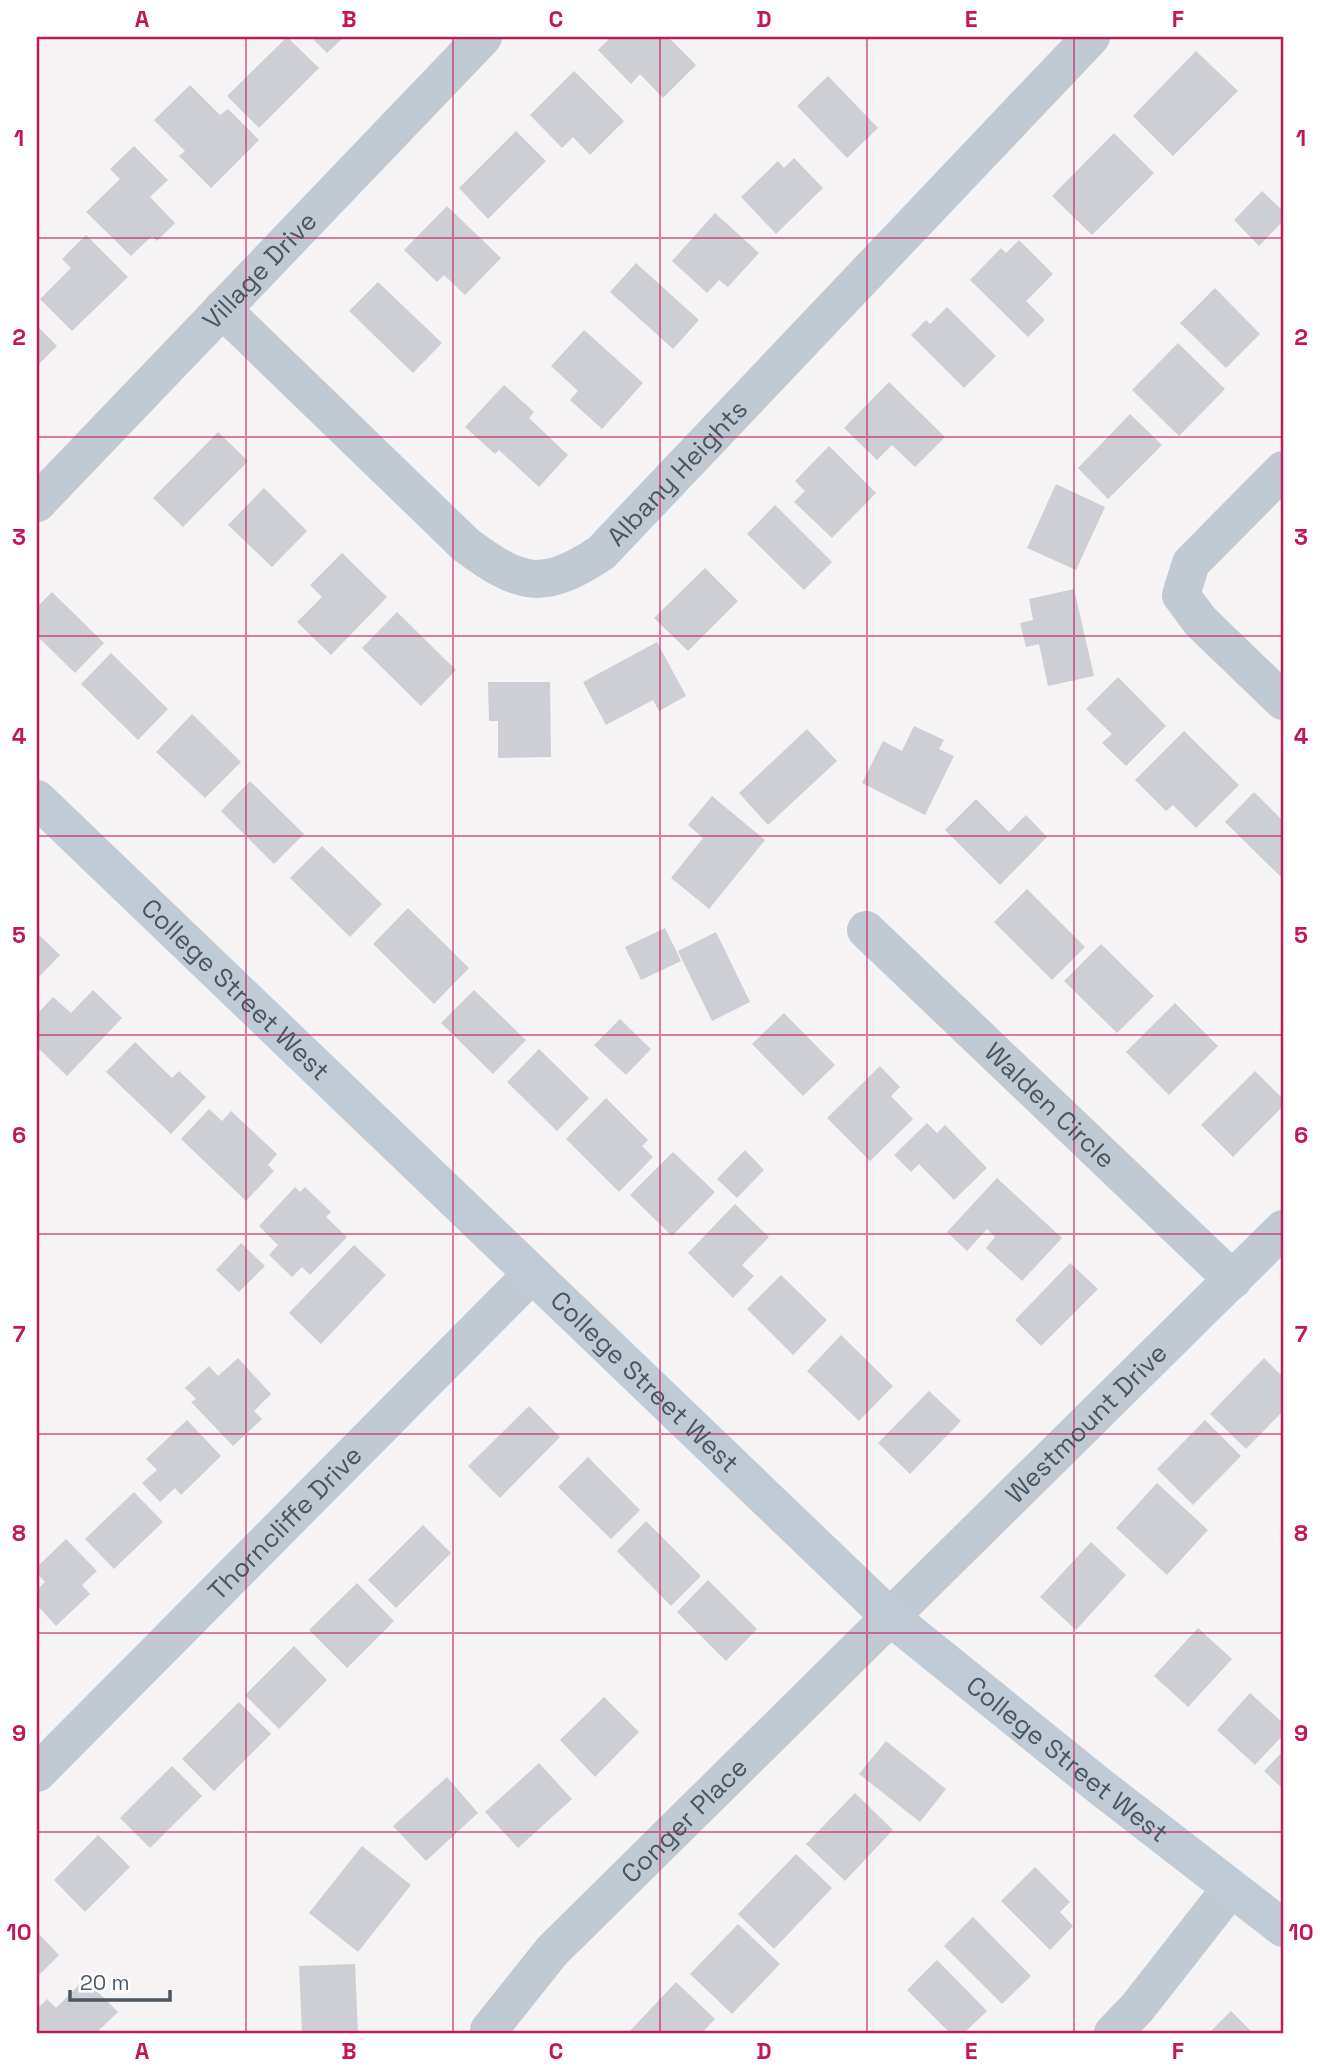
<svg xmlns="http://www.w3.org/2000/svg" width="1320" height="2070" viewBox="0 0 1320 2070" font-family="'Space Grotesk',sans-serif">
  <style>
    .building { fill: #cdcfd5 }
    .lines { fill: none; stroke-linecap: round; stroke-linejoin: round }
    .street { stroke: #c1cad2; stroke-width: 38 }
    .secondary { stroke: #c1cbd6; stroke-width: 38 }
    .grid { fill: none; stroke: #c2185b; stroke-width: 2; stroke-opacity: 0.55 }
    .labels { text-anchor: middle; stroke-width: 6; stroke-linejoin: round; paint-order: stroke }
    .street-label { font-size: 26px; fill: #4a5661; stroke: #fff }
    .neatline { fill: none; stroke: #c2185b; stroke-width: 2.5 }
    .grid-label { font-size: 23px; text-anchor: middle; font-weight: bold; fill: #c2185b }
  </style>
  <rect width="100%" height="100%" fill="#f5f3f3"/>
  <path class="building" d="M287,37L319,68L259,128L227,96Z
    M311,37H344L327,53Z
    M611,37H668L696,65L663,98L640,74L631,84L598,50Z
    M1196,51L1238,91L1173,156L1133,116Z
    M574,71L624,121L590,155L573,137L562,148L530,115Z
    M828,76L878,128L847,158L797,106Z
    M190,85L220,115L228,109L259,140L211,188L179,156L185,151L154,120Z
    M516,131L546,161L488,219L459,188Z
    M1114,133L1154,173L1092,235L1052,196Z
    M134,146L168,180L150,197L175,223L157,241L152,236L131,256L86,212L120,179L110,169Z
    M794,158L823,188L776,234L741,197L778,161L784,168Z
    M1262,191L1283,211V221L1259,246L1234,220Z
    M447,206L501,258L465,295L444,275L437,282L404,250Z
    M715,213L759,253L728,287L719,280L707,293L672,261Z
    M86,235L128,277L72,331L40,299L71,268L62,259Z
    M1019,240L1053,274L1026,301L1045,320L1028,337L970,280L1001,248L1006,253Z
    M636,263L699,320L673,349L610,292Z
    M378,282L442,343L413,373L349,311Z
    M1215,288L1260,334L1226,368L1180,323Z
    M947,307L996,356L964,388L911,335L926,320L930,324Z
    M37,326L57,346L37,366Z
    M584,330L643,383L602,429L570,400L578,391L551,366Z
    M1178,343L1225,389L1179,436L1132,390Z
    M889,382L945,437L915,467L892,445L877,460L844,428Z
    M504,385L534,412L529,418L568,455L539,487L499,450L495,454L465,427Z
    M1130,414L1162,445L1108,499L1078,468Z
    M218,432L248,461L183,527L153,498Z
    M829,446L876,493L832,538L794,502L805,491L795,481Z
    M1056,484L1105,507L1076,570L1027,548Z
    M264,488L307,531L272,567L228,525Z
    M775,505L832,562L804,590L747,534Z
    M342,553L387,597L331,655L297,622L322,597L310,585Z
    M705,568L738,601L688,651L654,618Z
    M1074,589L1094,676L1048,686L1039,644L1026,647L1020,623L1033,620L1029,599Z
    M52,592L104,643L75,673L37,636V607Z
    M397,612L456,670L421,706L362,648Z
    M657,642L686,696L659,711L653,700L606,725L583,682Z
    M111,653L168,709L138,740L81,684Z
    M1118,677L1166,726L1126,766L1102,743L1112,734L1086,709Z
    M488,682H550L551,757L498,758V721H489Z
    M192,714L241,762L205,798L156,752Z
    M914,726L944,740L939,749L954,756L925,815L862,783L883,741L902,751Z
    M807,729L837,761L768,825L739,793Z
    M1184,731L1239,785L1196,828L1173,805L1166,811L1135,780Z
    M250,781L304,834L274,864L221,811Z
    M1254,792L1283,821L1281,877L1225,822Z
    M712,796L765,840L709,909L671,878L703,838L688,825Z
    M976,799L1009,832L1026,815L1047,837L1000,885L945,830Z
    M322,846L382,904L350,937L290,878Z
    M1027,889L1085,947L1052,980L994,922Z
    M408,908L469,968L434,1004L373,944Z
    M665,928L681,961L641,980L625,947Z
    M716,932L750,1002L712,1021L678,951Z
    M37,933L60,955L37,979Z
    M1101,944L1154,996L1117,1033L1064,981Z
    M93,990L122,1018L67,1076L37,1047V1014L53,997L71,1013Z
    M474,990L526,1040L493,1074L441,1023Z
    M1175,1003L1218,1046L1169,1095L1126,1052Z
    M784,1013L835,1065L803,1096L752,1044Z
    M620,1019L651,1049L626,1075L594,1045Z
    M135,1042L172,1078L179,1071L206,1097L171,1134L106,1072Z
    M539,1049L589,1098L557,1131L507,1082Z
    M880,1066L900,1087L891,1096L913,1119L870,1161L827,1118Z
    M1255,1071L1283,1099V1106L1233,1157L1201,1125Z
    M606,1098L648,1140L642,1146L653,1157L619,1192L566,1139Z
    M209,1109L222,1121L231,1111L277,1154L268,1165L274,1171L246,1201L181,1139Z
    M927,1123L937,1133L945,1125L987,1168L954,1200L919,1164L911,1172L894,1155Z
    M745,1150L764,1170L737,1198L717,1179Z
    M673,1152L715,1192L672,1236L630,1195Z
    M997,1178L1062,1238L1022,1281L986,1248L995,1237L987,1229L967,1251L947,1232Z
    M295,1187L300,1192L305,1187L331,1212L326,1217L347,1237L310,1275L302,1267L292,1277L269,1255L278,1245L259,1226Z
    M735,1204L769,1237L742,1265L754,1276L733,1298L688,1253Z
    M241,1243L265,1266L239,1292L216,1270Z
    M354,1245L386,1275L321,1344L289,1313Z
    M1070,1263L1098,1289L1041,1346L1015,1320Z
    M781,1275L827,1320L793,1355L747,1309Z
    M841,1335L893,1386L859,1421L807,1371Z
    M238,1358L271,1394L254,1411L262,1419L233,1446L191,1402L196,1399L185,1388L209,1366L218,1376Z
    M1264,1358L1283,1377V1411L1246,1449L1210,1414Z
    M929,1391L961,1421L910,1474L878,1443Z
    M529,1406L560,1437L500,1498L468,1466Z
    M187,1420L221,1456L181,1495L175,1488L160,1502L142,1483L157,1470L146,1459Z
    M1205,1420L1241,1456L1193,1505L1157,1469Z
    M588,1457L640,1510L611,1539L558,1487Z
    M1157,1483L1208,1530L1167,1575L1116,1528Z
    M134,1492L163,1522L114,1569L85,1539Z
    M646,1521L701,1576L671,1606L617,1551Z
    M423,1525L451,1553L396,1608L368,1580Z
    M66,1539L97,1571L82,1585L90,1594L56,1626L37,1605V1590L45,1582L37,1573V1567Z
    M1091,1542L1126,1575L1076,1630L1040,1597Z
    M708,1580L757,1629L726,1661L677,1612Z
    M357,1583L394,1621L347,1668L309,1630Z
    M1198,1628L1232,1659L1188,1707L1154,1676Z
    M294,1646L327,1680L279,1729L245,1695Z
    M1250,1693L1283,1723V1735L1255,1765L1217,1730Z
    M604,1697L639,1732L595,1777L560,1740Z
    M239,1702L271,1734L214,1791L182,1759Z
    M886,1741L946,1789L920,1822L859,1774Z
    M1283,1751V1789L1264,1771Z
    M539,1763L572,1799L518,1848L485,1812Z
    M172,1766L202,1796L150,1848L120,1818Z
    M447,1777L478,1813L426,1861L393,1826Z
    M855,1793L893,1830L845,1881L806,1844Z
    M98,1835L130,1867L85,1912L54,1880Z
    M362,1846L411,1885L358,1952L309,1913Z
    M796,1854L832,1888L774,1949L738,1914Z
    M1035,1867L1070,1902L1060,1912L1073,1926L1050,1950L1001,1901Z
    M973,1917L1031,1976L1002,2004L944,1946Z
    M738,1924L780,1964L732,2014L690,1974Z
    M37,1932L59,1955L37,1977Z
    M937,1960L987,2011L964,2033H950L907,1990Z
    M355,1964L358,2032L302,2033L299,1966Z
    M85,1979L118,2012L96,2033H37V2009L47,1999L56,2008Z
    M676,1982L715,2019L702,2033H631L629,2032Z
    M1231,2011L1253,2033H1209Z"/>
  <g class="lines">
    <g class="street">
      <path id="s1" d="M222,309L466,545C520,585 542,592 601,553L1091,37"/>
      <path d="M1283,470L1191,563L1181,595L1200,621L1283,701"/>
      <path id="s2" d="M37,503L483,37"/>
      <path id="s3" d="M866,930L1233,1280"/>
      <path id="s4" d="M37,1773L532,1274"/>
      <path id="s5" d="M489,2030L552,1951L1283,1229"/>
      <path d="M1113,2033L1137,2008L1231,1888"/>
    </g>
    <path class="secondary" id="s6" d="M37,799L889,1616L1102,1788L1283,1928"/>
  </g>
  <path class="grid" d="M246,37V2033M453,37V2033M660,37V2033M867,37V2033M1074,37V2033M37,238H1283M37,437H1283M37,636H1283M37,836H1283M37,1035H1283M37,1234H1283M37,1434H1283M37,1633H1283M37,1832H1283"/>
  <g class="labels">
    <g class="street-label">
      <text dy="9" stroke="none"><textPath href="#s2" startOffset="322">Village Drive</textPath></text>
      <text dy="9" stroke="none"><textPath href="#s1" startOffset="600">Albany Heights</textPath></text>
      <text dy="9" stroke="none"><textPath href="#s6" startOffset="275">College Street West</textPath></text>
      <text dy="9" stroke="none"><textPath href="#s3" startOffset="254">Walden Circle</textPath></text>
      <text dy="9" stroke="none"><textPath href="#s6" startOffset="842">College Street West</textPath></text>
      <text dy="9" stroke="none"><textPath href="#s5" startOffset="852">Westmount Drive</textPath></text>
      <text dy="9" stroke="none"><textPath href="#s4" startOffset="352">Thorncliffe Drive</textPath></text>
      <text dy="9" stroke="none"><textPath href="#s6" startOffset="1409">College Street West</textPath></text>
      <text dy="9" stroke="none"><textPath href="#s5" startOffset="287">Conger Place</textPath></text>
    </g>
  </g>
  <rect width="1320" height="2070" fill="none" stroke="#ffffff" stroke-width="77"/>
  <path d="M70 1990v10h100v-10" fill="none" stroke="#4a5661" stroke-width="3.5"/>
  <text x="80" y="1990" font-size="21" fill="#4a5661" stroke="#ffffff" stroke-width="5" paint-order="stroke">20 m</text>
  <rect x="38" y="38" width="1244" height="1994" class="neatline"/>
  <g class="grid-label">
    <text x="142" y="27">A</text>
    <text x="349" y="27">B</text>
    <text x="556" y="27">C</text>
    <text x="764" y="27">D</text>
    <text x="971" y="27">E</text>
    <text x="1178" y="27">F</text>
    <text x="19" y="146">1</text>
    <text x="1301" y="146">1</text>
    <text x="19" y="345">2</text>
    <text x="1301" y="345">2</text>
    <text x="19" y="545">3</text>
    <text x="1301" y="545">3</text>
    <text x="19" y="744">4</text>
    <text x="1301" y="744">4</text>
    <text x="19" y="943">5</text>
    <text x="1301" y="943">5</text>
    <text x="19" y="1143">6</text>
    <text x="1301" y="1143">6</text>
    <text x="19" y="1342">7</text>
    <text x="1301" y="1342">7</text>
    <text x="19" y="1541">8</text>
    <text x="1301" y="1541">8</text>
    <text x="19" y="1741">9</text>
    <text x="1301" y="1741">9</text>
    <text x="19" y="1940">10</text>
    <text x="1301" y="1940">10</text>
    <text x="142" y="2059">A</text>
    <text x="349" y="2059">B</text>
    <text x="556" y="2059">C</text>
    <text x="764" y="2059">D</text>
    <text x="971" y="2059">E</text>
    <text x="1178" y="2059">F</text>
  </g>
</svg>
